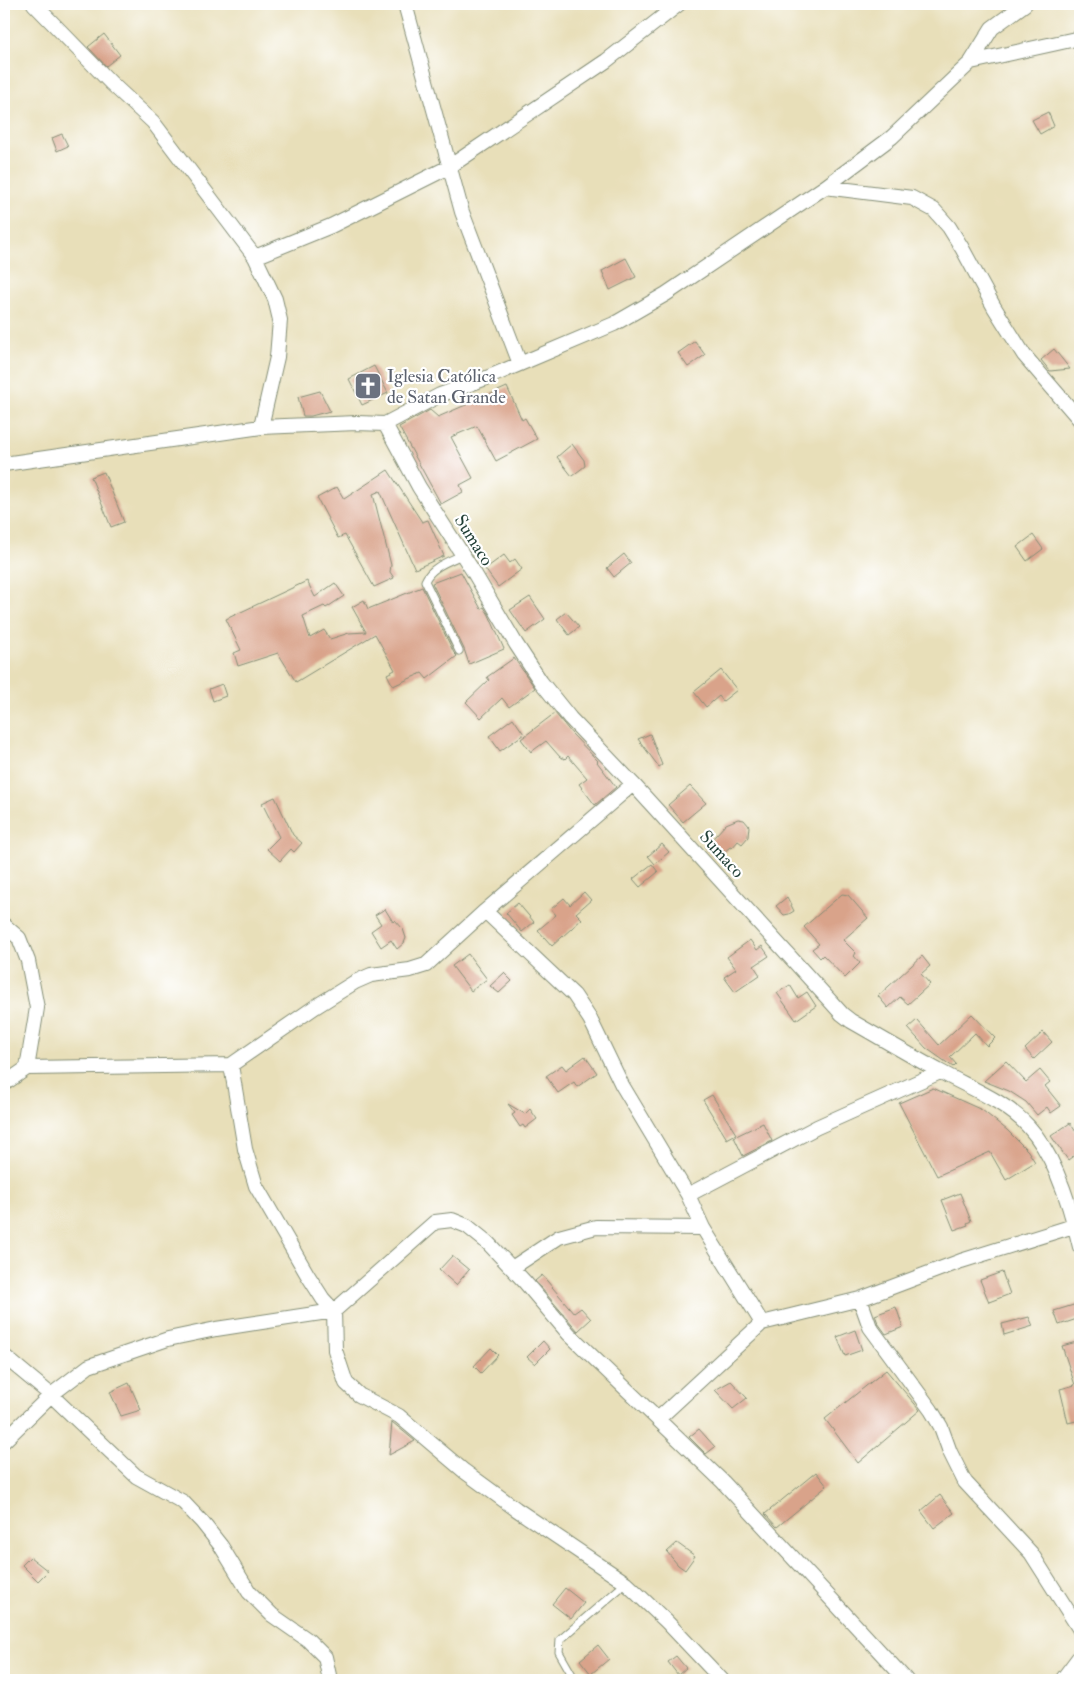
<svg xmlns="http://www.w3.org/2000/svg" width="1084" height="1684" viewBox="0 0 1084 1684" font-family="'IM FELL Double Pica',serif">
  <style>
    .building { fill: #d9a38a }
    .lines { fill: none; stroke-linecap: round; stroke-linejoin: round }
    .service-casing { stroke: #848e76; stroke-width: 9 }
    .minor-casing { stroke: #848e76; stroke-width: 16 }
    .service { stroke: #fff; stroke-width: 7 }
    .minor { stroke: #fff; stroke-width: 14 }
    .labels { text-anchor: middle; stroke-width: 4.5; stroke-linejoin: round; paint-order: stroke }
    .worship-label { font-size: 18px; fill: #5b616d; stroke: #fff; text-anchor: start }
    .street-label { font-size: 18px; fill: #1f3d34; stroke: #fff }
  </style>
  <rect width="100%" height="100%" fill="#fff"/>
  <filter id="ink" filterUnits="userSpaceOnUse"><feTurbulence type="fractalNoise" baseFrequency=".02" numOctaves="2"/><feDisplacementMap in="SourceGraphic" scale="10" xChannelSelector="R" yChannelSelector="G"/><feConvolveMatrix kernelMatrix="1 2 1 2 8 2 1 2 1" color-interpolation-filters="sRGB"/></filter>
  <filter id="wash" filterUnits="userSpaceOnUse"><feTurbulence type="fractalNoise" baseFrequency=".0096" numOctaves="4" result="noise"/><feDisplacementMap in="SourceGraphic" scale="20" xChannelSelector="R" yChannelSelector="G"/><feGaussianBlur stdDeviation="1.12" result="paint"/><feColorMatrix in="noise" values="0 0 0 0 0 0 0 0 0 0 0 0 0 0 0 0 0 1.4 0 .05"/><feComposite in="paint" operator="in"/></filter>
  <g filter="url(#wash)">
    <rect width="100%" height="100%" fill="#e8dfb9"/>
    <g id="blocks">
      <path class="building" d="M104,34L120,55L106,66L88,47Z
        M1048,112L1054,126L1040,134L1032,120Z
        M62,134L68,146L57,151L52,138Z
        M626,258L636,277L610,290L602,271Z
        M695,341L705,355L688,367L678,353Z
        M1054,349L1070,369L1050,371L1041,360Z
        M374,366L388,393L362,405L349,379Z
        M507,387L522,420L525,418L537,439L496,461L477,426L451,437L473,478L460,485L463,492L441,504L399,427L430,410L438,417Z
        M320,391L330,411L311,416H303L298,397Z
        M572,444L584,460L585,466L572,476L557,457Z
        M388,470L422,522L428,520L444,556L415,569L380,491L373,494L391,565L390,572L394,578L374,587L345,535L338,538L317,498L337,487L344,499Z
        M104,472L124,522L111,527L91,477Z
        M1033,535L1043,549L1027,561L1017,547Z
        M624,554L631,563L614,577L607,568Z
        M504,555L510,563L515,559L522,569L498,587L485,569Z
        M461,572L481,609L484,607L489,615L504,649L469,664L464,649L432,583Z
        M307,581L315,597L335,583L344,596L326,608L324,606L303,616L310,638L324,630L330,639L349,633L366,632L352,607L364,600L368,609L422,587L454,653L457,656L427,679L422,673L393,686L387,674L395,670L375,634L296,682L278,653L238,666L234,653L241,650L226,619Z
        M530,597L545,619L526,633L510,610Z
        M566,612L579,627L569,635L557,619Z
        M514,658L535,688L509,707L502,698L481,718L466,702L489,680L487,677Z
        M721,670L737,690L723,701L719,696L706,707L694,692Z
        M222,684L226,696L213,701L209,689Z
        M555,713L572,734L598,761L597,762L616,787L595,805L579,784L587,778L568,756L565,759L560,757L546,741L531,752L521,739Z
        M513,718L524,734L500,751L489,736Z
        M650,734L662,765L659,767L638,739Z
        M690,786L706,803L683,822L668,805Z
        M275,797L293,835L302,843L294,852L291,849L280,861L267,849L279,837L262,803Z
        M738,819L744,820L749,826L748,837L742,844L738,841L732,848L730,847L716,859L705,847L726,824Z
        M662,844L669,852L655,864L648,856Z
        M652,864L658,872L640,887L633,879Z
        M584,892L591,900L576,913L582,919L552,946L538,930L556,915L551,909L564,898L570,905Z
        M842,894L848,895L868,918L843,940L856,953L854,956L860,963L845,978L823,955L820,958L812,949L819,944L804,927Z
        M787,897L794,911L789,914L784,915L776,906Z
        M518,903L534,922L522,932L506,913Z
        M385,909L393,922L395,920L403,929L406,938L404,943L397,949L391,940L381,947L371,931L381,924L375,915Z
        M750,940L757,950L762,946L769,956L754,966L760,975L735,992L724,977L736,969L727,957Z
        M468,954L487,979L471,991L452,966Z
        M922,956L930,966L921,974L930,984L908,1004L900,997L888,1008L878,996Z
        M504,973L512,981L499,993L490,986Z
        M790,985L798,998L807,992L816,1006L796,1020L777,993Z
        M972,1014L995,1038L987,1046L975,1033L950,1057L956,1064L953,1067L926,1048L908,1028L917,1020L939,1045Z
        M1043,1032L1052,1042L1034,1059L1025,1049Z
        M585,1056L597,1073L577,1087L574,1082L558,1093L546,1076L562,1065L566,1070Z
        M1006,1061L1026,1082L1040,1070L1050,1082L1045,1086L1061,1106L1051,1113L1047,1107L1037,1115L1026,1102L1009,1091L984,1081Z
        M933,1088L982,1110L1007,1130L1028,1151L1035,1162L1006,1180L990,1152L937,1176L899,1103Z
        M712,1095L736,1134L727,1139L703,1100Z
        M508,1104L525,1114L530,1109L537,1119L525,1128L523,1125L520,1127L512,1115L515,1113Z
        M763,1123L772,1141L743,1156L734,1137Z
        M1070,1123L1080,1138V1151L1068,1160L1051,1136Z
        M960,1193L971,1221L967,1223L968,1225L954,1230L942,1200Z
        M452,1256L469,1270L456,1285L439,1270Z
        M1002,1272L1010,1294L989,1302L980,1280Z
        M542,1275L574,1313L581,1308L591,1319L578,1331L535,1281Z
        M1080,1303V1318L1059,1325L1054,1311Z
        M896,1307L903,1327L886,1334L878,1323L875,1315Z
        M1029,1317L1033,1326L1004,1335L1002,1324Z
        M855,1330L862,1350L845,1356L837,1337Z
        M543,1341L550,1349L535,1364L527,1357Z
        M1080,1341V1420L1068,1423L1060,1389L1075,1385L1062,1346Z
        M491,1348L498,1355L481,1373L474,1366Z
        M886,1370L920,1410L858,1463L825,1419Z
        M731,1381L747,1398L733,1409L715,1390Z
        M129,1383L141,1410L121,1416L110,1392Z
        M392,1422L415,1441L389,1455Z
        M699,1429L715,1447L706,1454L689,1437Z
        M816,1472L827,1486L777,1527L765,1514Z
        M940,1495L954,1513L934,1528L921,1511Z
        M677,1543L695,1556L685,1570L678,1565L667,1552Z
        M30,1557L48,1571L38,1581L22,1565Z
        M565,1588L584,1603L571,1619L552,1604Z
        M598,1645L609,1659L591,1674L580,1660Z
        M676,1656L686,1668L678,1675L668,1662Z"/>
    </g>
  </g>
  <g filter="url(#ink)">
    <use href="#blocks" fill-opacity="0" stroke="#848e76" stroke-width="1"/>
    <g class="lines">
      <g class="service-casing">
        <path id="service" d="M459,651L425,581C431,567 449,561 462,555
          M575,1680L559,1652L560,1640L626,1583"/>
      </g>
      <g class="minor-casing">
        <path id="minor" d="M34,4L111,83L153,122L255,257L275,299L280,320L277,357L261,427
          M405,4L462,212L520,364
          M971,62L1080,38
          M825,187L912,198L934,210L949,227L962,248L994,307L1024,355L1080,420
          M255,257L331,226L449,167L606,61L679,4
          M385,424L419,487L473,571L516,644L541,682L570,718L633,784L842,1014L851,1021C881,1038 911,1056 941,1072C970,1088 1005,1101 1028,1126C1056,1156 1071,1208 1080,1247
          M4,464L261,427L357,423L385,424L440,395L489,377L614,324L666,294L825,187L892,137L971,62L992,28L1025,4
          M633,784L485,911L426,965L410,970L371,975L355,982L315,1007L231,1065L245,1149L256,1186L307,1274L323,1299L334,1311L335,1350L346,1383L359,1395L399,1416L464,1471L516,1509L626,1583L667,1622L722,1680
          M485,911L574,995L590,1019L622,1085L688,1195L703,1228L762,1323
          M4,925L19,938L28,961L37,1008L27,1068
          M4,1084L27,1068L231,1065
          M688,1195L817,1127L940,1072
          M512,1268L559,1237L596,1227L703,1228
          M860,1299L870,1327L931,1410L941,1427L950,1452L965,1482L1031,1553L1080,1630
          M4,1356L51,1395L136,1476L183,1502L202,1522L221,1546L249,1592L272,1615L308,1640L325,1657L330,1680
          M658,1419L762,1323L860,1299L961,1261L1080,1224
          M4,1441L51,1395L89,1366L168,1339L216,1329L334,1311L435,1222L452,1220L467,1226L488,1243L524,1281L569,1334L723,1482L906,1680
          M1062,1680L1080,1656"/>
      </g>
      <use href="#service" class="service"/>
      <use href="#minor" class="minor"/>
    </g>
  </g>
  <defs>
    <g id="church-square" transform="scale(1.4375)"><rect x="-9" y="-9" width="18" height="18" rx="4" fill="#6b7280" stroke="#fff"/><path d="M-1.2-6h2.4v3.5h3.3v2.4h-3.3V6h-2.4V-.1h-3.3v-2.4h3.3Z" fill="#fff"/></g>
  </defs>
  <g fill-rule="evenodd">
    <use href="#church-square" x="368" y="386"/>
  </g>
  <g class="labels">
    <g class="worship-label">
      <text x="387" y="382">Iglesia Católica<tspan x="387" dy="21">de Satan Grande</tspan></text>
    </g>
    <g class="street-label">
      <text transform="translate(474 540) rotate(58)" y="6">Sumaco</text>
      <text transform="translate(722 854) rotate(48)" y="6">Sumaco</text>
    </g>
  </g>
  <rect width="1084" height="1684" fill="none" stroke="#fff" stroke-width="20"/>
</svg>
